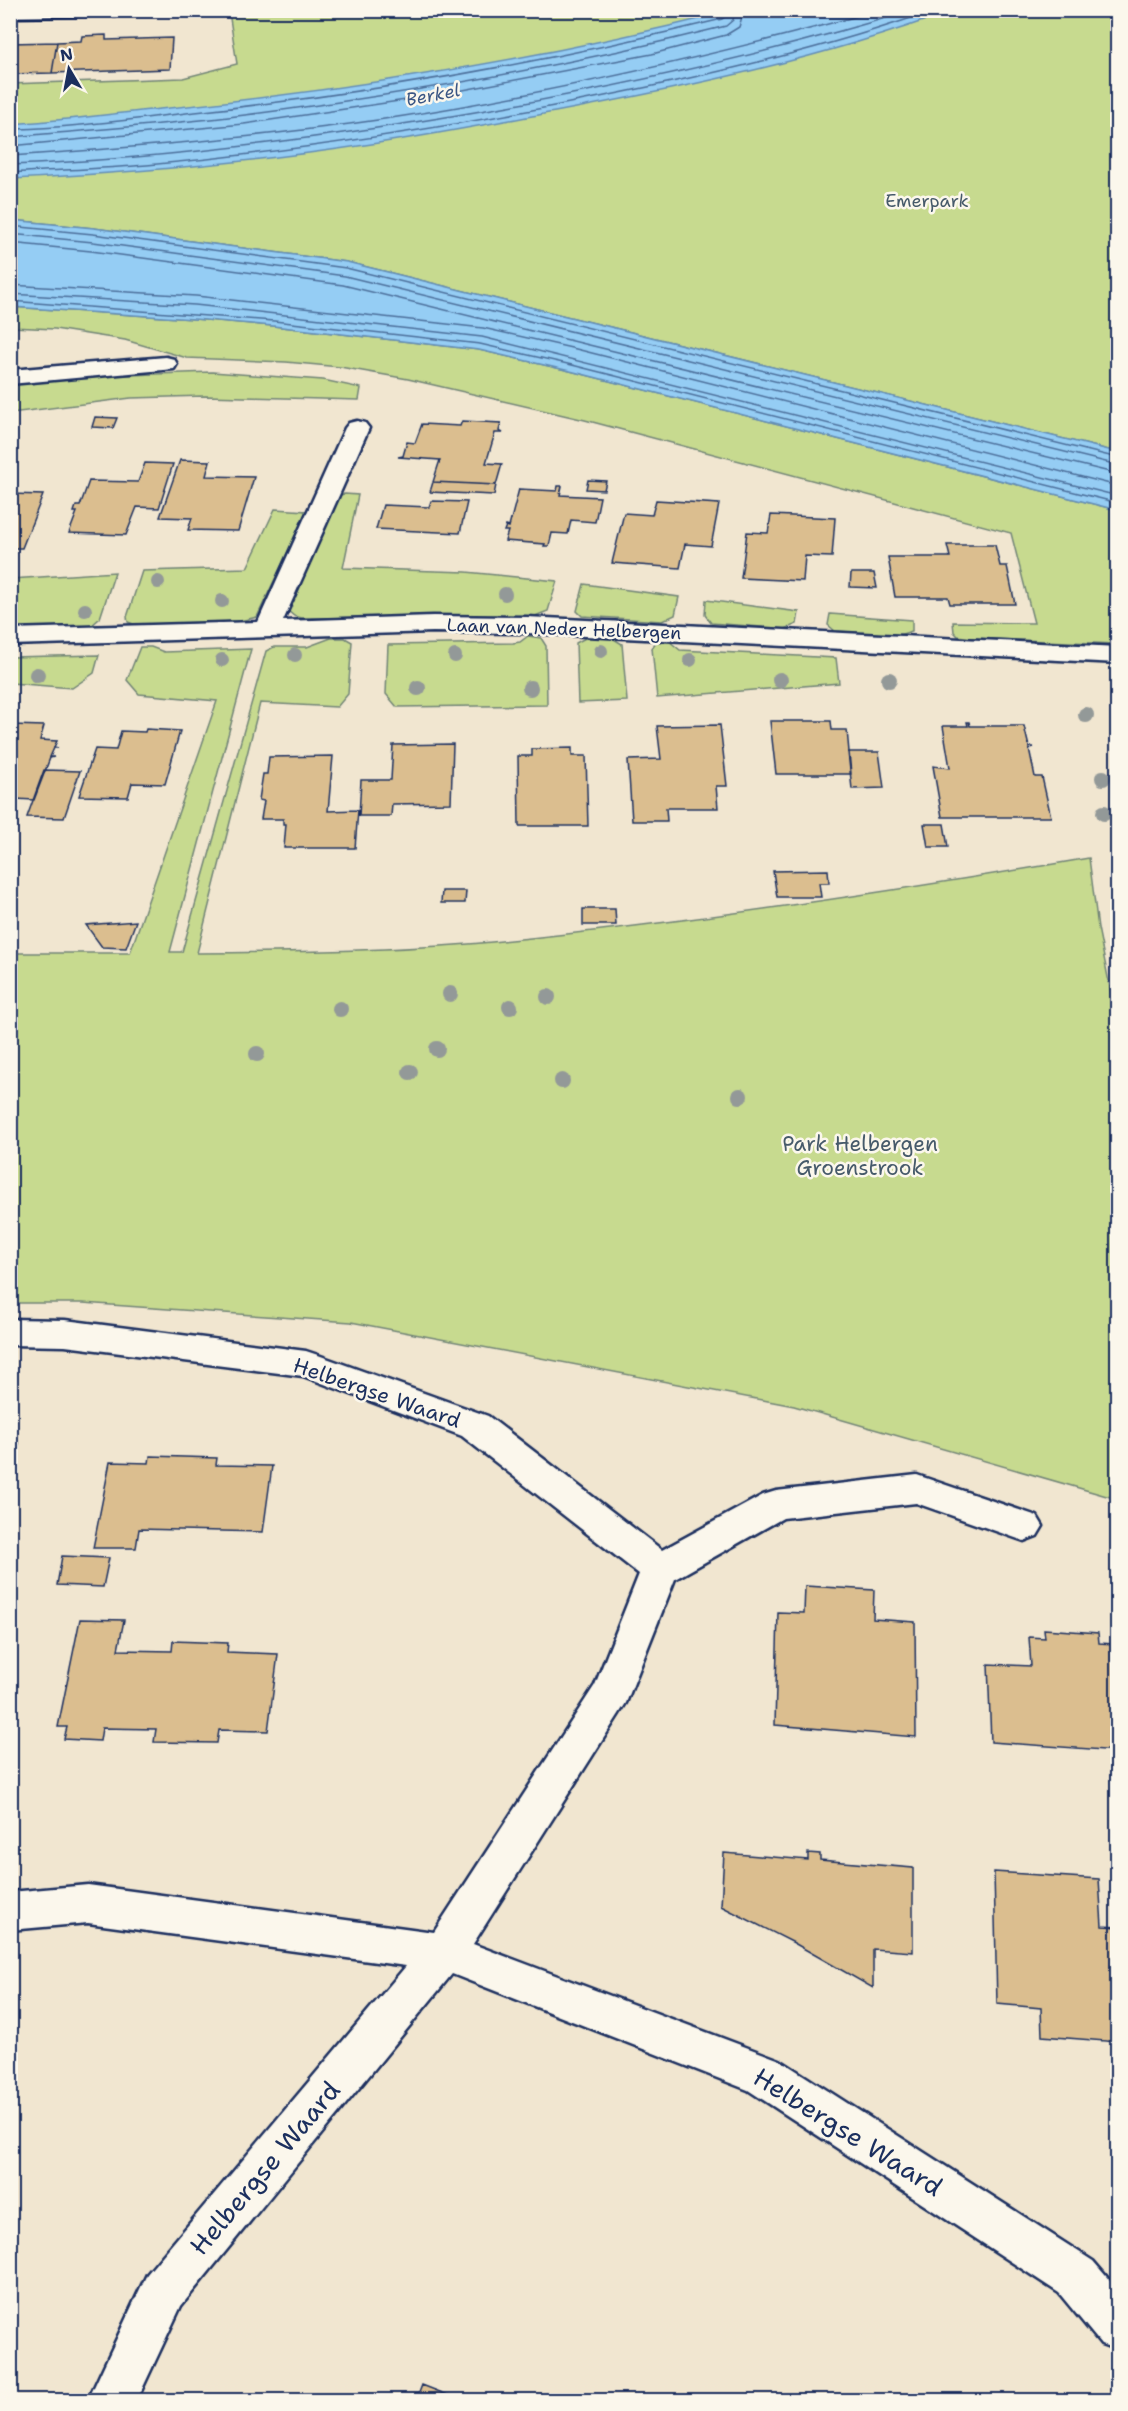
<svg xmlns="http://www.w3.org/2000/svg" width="1128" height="2411" viewBox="0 0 1128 2411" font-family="'Shantell Sans',sans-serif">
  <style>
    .green { fill: #c7da8f; stroke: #718476; stroke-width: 1.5 }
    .water { fill: #95cdf4; stroke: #648eb8; stroke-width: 1.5 }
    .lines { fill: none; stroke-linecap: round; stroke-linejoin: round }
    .shore { stroke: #4c6e9a; stroke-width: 1.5 }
    .building { fill: #dbbe8f; stroke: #1b2f5e; stroke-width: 1.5 }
    .minor-casing { stroke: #1b2f5e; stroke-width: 5 }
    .minor { fill: #fbf7ec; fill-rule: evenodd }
    .tree { fill: #939998 }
    .labels { text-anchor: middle; stroke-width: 5; stroke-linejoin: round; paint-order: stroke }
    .far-water-label { font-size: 18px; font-style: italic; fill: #3a5684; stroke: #fbf7ec }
    .far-park-label { font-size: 18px; fill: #465a6a; stroke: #fbf7ec }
    .far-street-label { font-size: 18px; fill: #1b2f5e; stroke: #fbf7ec }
    .park-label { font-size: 21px; fill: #465a6a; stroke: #fbf7ec }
    .street-label { font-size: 21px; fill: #1b2f5e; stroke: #fbf7ec }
    .near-street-label { font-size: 26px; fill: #1b2f5e; stroke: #fbf7ec }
  </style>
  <rect width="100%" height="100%" fill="#f1e6d0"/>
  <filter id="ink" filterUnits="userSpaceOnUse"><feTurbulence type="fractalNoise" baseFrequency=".0167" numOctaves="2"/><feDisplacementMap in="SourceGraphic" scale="12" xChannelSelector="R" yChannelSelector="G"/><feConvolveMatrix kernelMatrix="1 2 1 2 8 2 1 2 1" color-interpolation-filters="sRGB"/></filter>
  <g filter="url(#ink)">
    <path class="green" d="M273,10L1117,11V452L347,262L94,228L11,220L10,84L183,78L237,64L229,12Z
      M11,307L194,319L273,326L479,350L570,371L1117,510V644L971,638L958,636L954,632L953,622L1034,623L1011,533L585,420L408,379L340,367L286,362L187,358L125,340L55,329L11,327Z
      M212,372L323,380L361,388L359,400L205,396L131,398L11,413V385L99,376Z
      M345,494L358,495L343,568L466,572L557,581L548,611L535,616L302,618L294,616L287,610L339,495Z
      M275,509L307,511L257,617L240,621L139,626L128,622L127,617L142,571L247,568Z
      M115,572L100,618L91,626L11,628V579Z
      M584,584L679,597L675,615L662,621L582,616L577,611Z
      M706,600L799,612L797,624L785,629L711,623L705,615Z
      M830,614L912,620V631L899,635L835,631L828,625Z
      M528,636L541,638L546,646L547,705L397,707L386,694L388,645L513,643L520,642Z
      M587,637L614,639L622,644L627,701L578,703L576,643Z
      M331,638H345L352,642L348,694L337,707L260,703L197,953C295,952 394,951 492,942C692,922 891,892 1089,858L1098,928L1117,1022V1499L794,1406L351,1322L83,1303H11V953H130L217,701L139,694L127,680L140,647H151L164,652L251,649L170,952H182L266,651L274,647H307Z
      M657,640L669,641L680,650L836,658L839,683L657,698L652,648Z
      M99,655L94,673L72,688L11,683V657Z"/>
    <path class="water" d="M732,11H951C824,58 688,87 555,112C492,123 429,136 365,145C248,163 129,173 11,179V124C60,121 110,114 160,109C353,90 544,58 732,11Z
      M11,220L94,228L347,262L1117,452V510L570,371L479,350L273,326L194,319L11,307Z"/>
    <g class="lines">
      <path class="shore" d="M10,129C75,128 140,118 204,111C379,92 551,61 722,19L726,16L727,10
        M10,137C88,130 167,125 245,115C406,94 568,66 726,26L733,20L735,10
        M10,146L244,124L426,97L652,54L726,35L739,27L744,10
        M10,156C158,146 305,134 452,108C596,83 738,49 880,10
        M10,165C178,158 343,136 509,106C645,81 779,51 912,10
        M10,173C56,170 101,169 147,165C299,151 450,127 600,97C713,74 825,49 934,10
        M10,226L93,234L346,268L1118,458
        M10,234L93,242L345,276L1118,465
        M10,243L91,251L343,285L1118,474
        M10,285L196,296L483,328L576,349L1118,486
        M10,294L195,305L482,337L1118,496
        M10,301L274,321L480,344L572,365L1118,503"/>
    </g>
    <path class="building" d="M106,35V40L172,38L170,69L52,73L57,42L81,41L82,36Z
      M57,42L52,73L10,74V43Z
      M95,417L117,418L113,428L92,427Z
      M462,421L501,423L499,431L503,433H495L486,463L502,464L496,485L433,482L440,460L398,457L403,456L407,442L415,443L422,424L460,426Z
      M180,460L210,461L206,476L254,477L238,531L188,530L192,518L160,517Z
      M145,463L173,464L159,508L137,507L126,535L69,533L77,512H74L76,506H80L89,481L138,482Z
      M588,480L606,481L604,490L586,489Z
      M433,482L496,485L494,495L430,492Z
      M558,486H562L560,495L600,497L595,522L571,520L568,534L552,533L549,546H544L545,544L505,541L508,531H504L506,526L509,527L519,489L557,491Z
      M10,494L43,495L22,548H10Z
      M656,500L719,504L711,546L685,544L680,568L612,563L624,513L652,515Z
      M431,501L467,502L460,533L376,529L383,505L429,507Z
      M771,515L835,518L832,557L805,556L803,581L741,578L747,532L768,533Z
      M947,545H995L1000,566H1007L1015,604H950L948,597H895L888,557H950Z
      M851,573H874L877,588L850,587Z
      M770,721H831L832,730H847L851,774H776Z
      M967,722H969L970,726H1024L1029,747H1034L1029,748L1035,777H1042L1051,817H942L933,766L950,768L943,726H968Z
      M10,725L44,726L40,740L57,741L54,747L58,748H54L50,757H54L50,758L34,800L16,799L15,802H10Z
      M720,725L727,786H716L718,808H666L667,821H632L628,760L661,759L657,726Z
      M146,729L180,731L165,784L132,783L128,797L79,796L95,749L116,750L121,731L145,732Z
      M453,744L451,803L392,804L391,816H359L361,780H391L393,745Z
      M572,748V756H586L588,826H519L518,756H532V749Z
      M848,752H879L884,788L852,789Z
      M333,756L328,811L358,810L355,848H284L286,824H283V819H261L264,801L259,800L263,774H267L269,757Z
      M44,770L80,771L64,818L27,817Z
      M924,824H944L948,847H928Z
      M828,870L829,883H819L821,897H777L773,871Z
      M442,891H466L465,903H441Z
      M583,909H615L616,925H583Z
      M136,921L126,948L102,947L86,925Z
      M10,1442L19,1443L10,1478Z
      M150,1456L217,1458L216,1465L272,1466L263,1532L139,1529L136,1548H93L110,1462L149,1463Z
      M62,1556L109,1558L103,1587L57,1585Z
      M805,1586L874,1590L873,1619L915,1622L916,1737L775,1725L778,1612L804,1613Z
      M80,1619L124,1620L118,1650L172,1651L173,1641L228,1643L227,1652L278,1654L268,1731L219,1730L217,1743L154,1742L156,1729L102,1728L100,1741L64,1739L67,1727H58Z
      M1044,1629L1098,1633L1099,1643L1114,1644L1118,1685V1751L991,1742L988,1664L1031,1666L1029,1637L1045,1638Z
      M724,1853L808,1860V1853L820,1854V1860L913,1868V1952L873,1949V1988L794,1943L721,1906Z
      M994,1872L1099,1879L1102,1926L1118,1927V2042L1042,2036L1041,2008L997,2004Z
      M422,2385L458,2399L463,2400H406L407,2396L417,2398Z"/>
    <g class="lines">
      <g class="minor-casing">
        <path id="minor" d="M10,10H129L121,15L10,17Z
          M166,357L174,359L177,364L174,369L10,384V370Z
          M357,421L365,423L369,428L283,621L433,616L527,617L1118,647V663L527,633L433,632L10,645V629L258,622L345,428L349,423Z
          M10,1319L65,1320L306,1351L318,1355L488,1416L662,1550L763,1495L776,1491L917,1475L1037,1516L1043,1526L1037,1536L1024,1541L916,1503L783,1518L675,1579L626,1703L473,1944L780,2060L1093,2261L1118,2290V2350L1101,2344L1059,2293L748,2090L452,1974L181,2306L137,2400H88L147,2274L406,1966L88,1923L10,1930V1892L88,1885L434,1932L595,1685L639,1574L462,1436L303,1376L65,1346L10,1345Z"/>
      </g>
      <use href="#minor" class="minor"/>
    </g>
    <g class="tree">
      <circle cx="158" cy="582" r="7"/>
      <circle cx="505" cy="594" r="7"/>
      <circle cx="222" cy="601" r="7"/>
      <circle cx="85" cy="610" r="7"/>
      <circle cx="601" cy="651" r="7"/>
      <circle cx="295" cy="655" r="7"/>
      <circle cx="455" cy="656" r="7"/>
      <circle cx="222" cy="660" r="7"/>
      <circle cx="690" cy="660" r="7"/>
      <circle cx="37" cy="675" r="8"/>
      <circle cx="780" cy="680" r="8"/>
      <circle cx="889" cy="680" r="8"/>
      <circle cx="418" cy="688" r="8"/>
      <circle cx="530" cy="688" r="8"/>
      <circle cx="1086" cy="715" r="8"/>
      <circle cx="1103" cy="778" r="8"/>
      <circle cx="1104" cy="813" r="8"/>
      <circle cx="450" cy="994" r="8"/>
      <circle cx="548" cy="997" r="8"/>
      <circle cx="510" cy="1007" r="8"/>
      <circle cx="340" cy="1009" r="8"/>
      <circle cx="437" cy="1049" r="8"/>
      <circle cx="257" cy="1054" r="8"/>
      <circle cx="410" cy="1072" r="8"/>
      <circle cx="562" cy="1081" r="8"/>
      <circle cx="740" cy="1096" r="8"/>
    </g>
  </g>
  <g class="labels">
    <g class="far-water-label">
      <text transform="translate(433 95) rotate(-11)" y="6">Berkel</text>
    </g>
    <g class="far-park-label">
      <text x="927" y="207">Emerpark</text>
    </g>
    <g class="far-street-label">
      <text transform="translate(564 629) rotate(2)" y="6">Laan van Neder Helbergen</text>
    </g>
    <g class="park-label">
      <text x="860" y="1151">Park Helbergen<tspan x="860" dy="24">Groenstrook</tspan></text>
    </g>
    <g class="street-label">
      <text transform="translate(377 1393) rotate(19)" y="7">Helbergse Waard</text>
    </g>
    <g class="near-street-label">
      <text transform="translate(848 2132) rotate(32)" y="9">Helbergse Waard</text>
      <text transform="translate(265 2168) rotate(-50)" y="9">Helbergse Waard</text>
    </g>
  </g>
  <rect width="1128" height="2411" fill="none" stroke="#fbf7ec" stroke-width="36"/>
  <rect x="18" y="18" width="1092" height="2375" fill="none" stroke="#1b2f5e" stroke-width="2" filter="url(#ink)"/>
  <g transform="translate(69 69) rotate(350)" stroke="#fbf7ec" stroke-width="4.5" paint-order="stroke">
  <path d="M0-4.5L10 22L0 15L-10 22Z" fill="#1b2f5e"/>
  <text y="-9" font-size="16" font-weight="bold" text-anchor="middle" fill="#1b2f5e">N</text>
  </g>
</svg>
